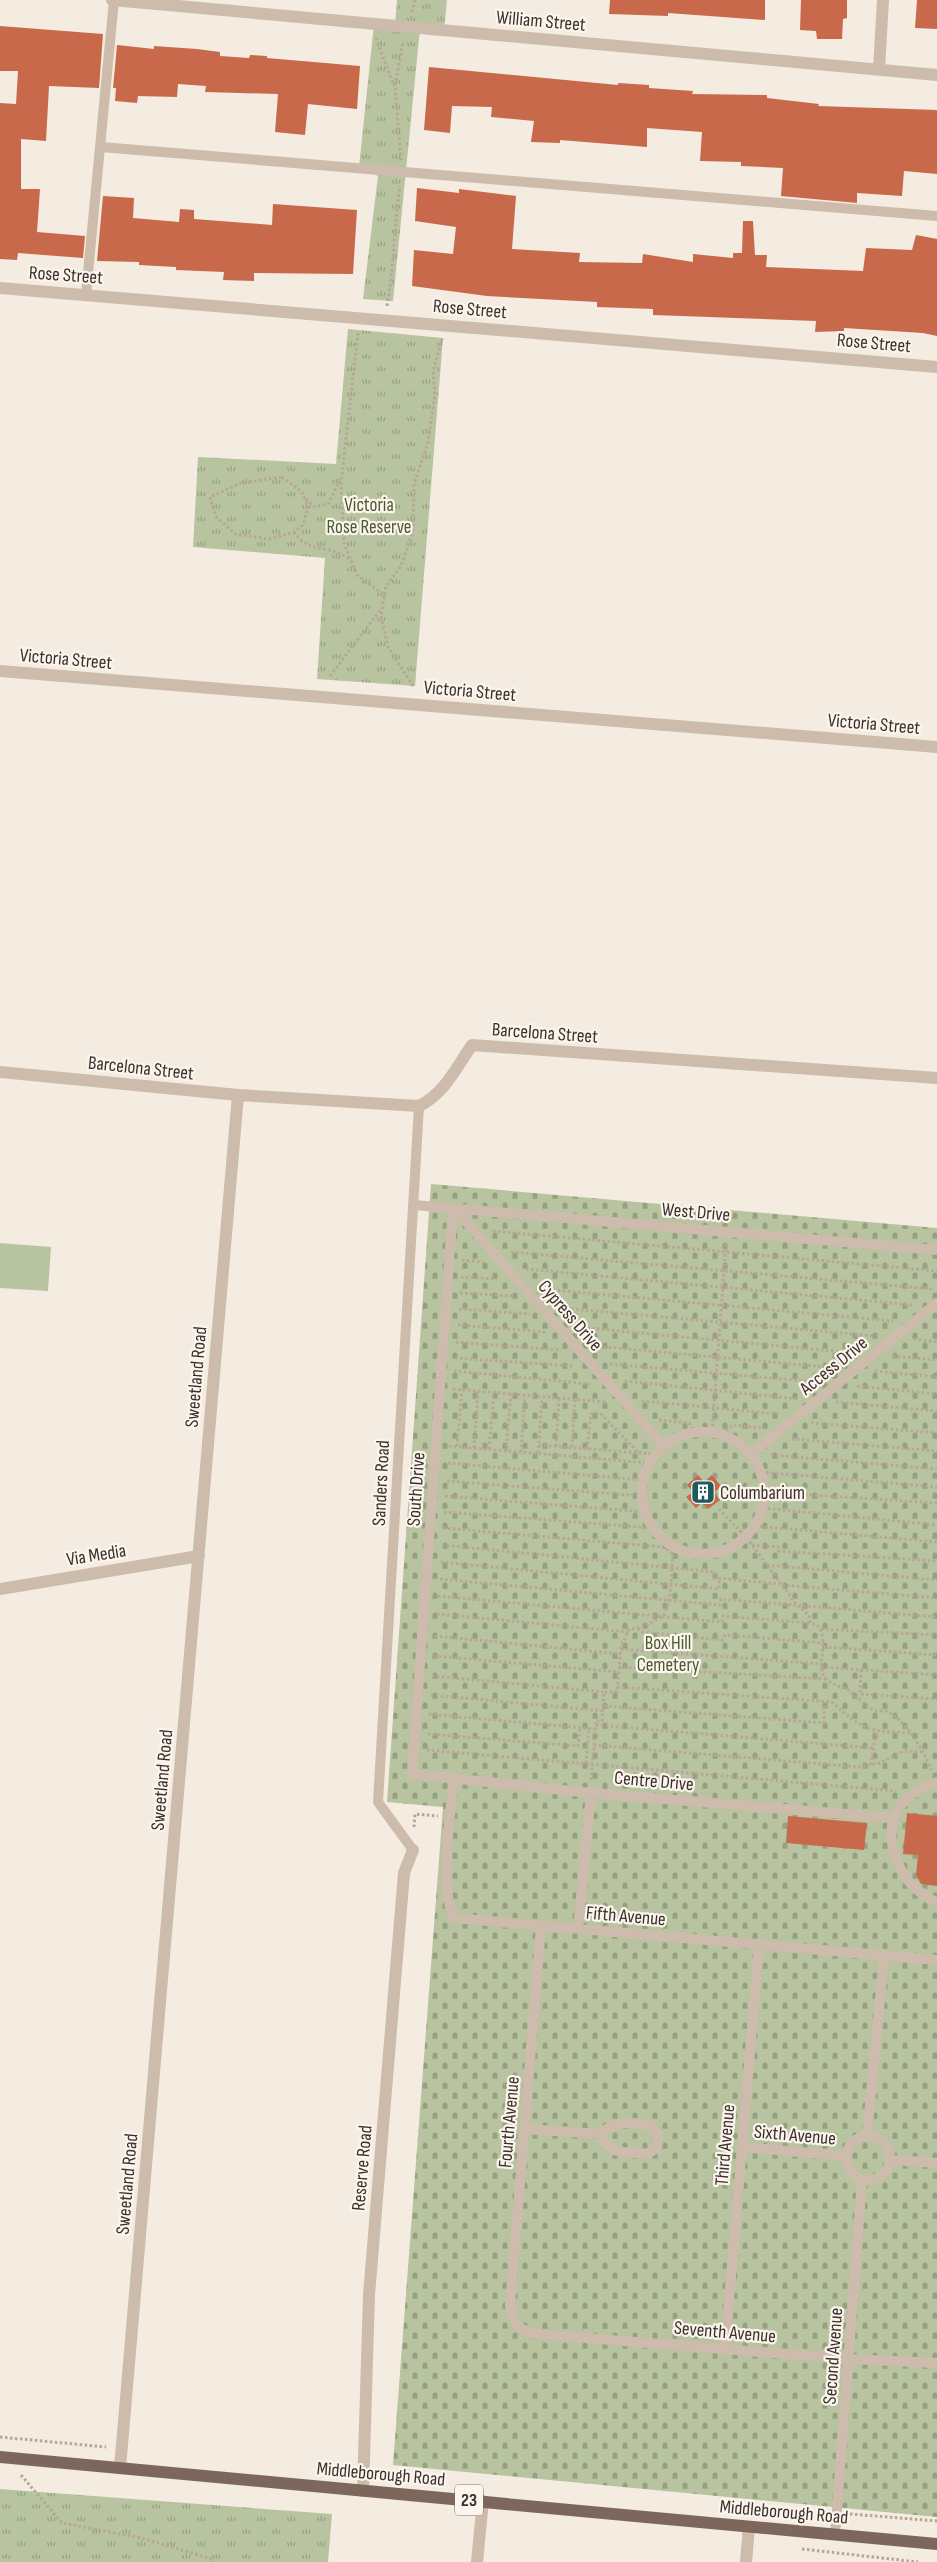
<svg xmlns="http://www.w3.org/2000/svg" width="937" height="2562" viewBox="0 0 937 2562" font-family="'Sofia Sans Condensed',sans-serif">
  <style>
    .cemetery { fill: url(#cemetery-stones) }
    .park { fill: url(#park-tufts) }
    .pitch { fill: #b8c4a0 }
    .building { fill: #c8694b }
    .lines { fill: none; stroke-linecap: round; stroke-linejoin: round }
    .path { stroke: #b9a596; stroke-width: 3; stroke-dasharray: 2.5 2.5; stroke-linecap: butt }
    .lane { stroke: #cdbbac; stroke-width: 10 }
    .street { stroke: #cdbbac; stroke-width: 12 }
    .primary { stroke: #7d675c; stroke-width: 12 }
    .labels { text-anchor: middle; stroke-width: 4.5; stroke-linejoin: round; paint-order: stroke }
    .shield { fill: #fbf5ee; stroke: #756b66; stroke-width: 1 }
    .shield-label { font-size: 18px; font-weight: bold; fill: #3b302b }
    .street-label { font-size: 19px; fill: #3b302b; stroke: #fbf5ee }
    .park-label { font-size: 19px; fill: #4a5a2e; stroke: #fbf5ee }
    .poi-label { font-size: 19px; fill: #3b302b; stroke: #fbf5ee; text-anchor: start }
  </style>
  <defs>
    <pattern id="cemetery-stones" width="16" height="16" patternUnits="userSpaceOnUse" patternTransform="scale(1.25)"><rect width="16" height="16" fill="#b8c4a0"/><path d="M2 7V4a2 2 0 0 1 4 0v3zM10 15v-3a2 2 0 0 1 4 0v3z" fill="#97a083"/></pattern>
    <pattern id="park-tufts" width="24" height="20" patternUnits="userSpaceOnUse" patternTransform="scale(1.25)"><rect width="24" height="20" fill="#b8c4a0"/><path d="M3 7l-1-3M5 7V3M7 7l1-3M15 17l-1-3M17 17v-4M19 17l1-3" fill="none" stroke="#97a083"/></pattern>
  </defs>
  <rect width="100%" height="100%" fill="#f4ebe1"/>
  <path class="cemetery" d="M431,1184L937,1228V2517L393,2465L443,1807L387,1802Z"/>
  <path class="park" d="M397,0H447L444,30L395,25Z
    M374,24L420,29L393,301L363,299L378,176L359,167Z
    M348,329L443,338L415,686L317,679L325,558L193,547L198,457L336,464Z
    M0,2489L332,2514L328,2562H0Z"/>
  <path class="pitch" d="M0,1243L51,1247L48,1291L0,1288Z"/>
  <path class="building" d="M610,0H765V20L668,13V16L609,14Z
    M801,0H847V18L843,19L842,39H817L816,31L800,30Z
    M917,0H937V29L915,28Z
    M0,26L103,34L99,88L49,86L46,141L21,139V189H40L37,232L85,236L83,258L18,253L17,260L0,259V103L16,104L18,71H0Z
    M117,45L154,49V46L197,49L220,52V56L249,58L250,55L267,56V58L360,66L357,109L308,104L305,135L275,132L278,94L205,92L206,86L178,84L177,97L138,96L137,103L115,101L116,88H113Z
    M429,67L618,85V83L649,85V88L693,91L692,94L767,95V98L819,104L818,106L937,110V174L904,171L902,196L857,193V203L781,196L783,168L741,166V162L700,161L702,132L647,128V147L560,140V143L531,142L534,121L491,117L492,107L452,106L450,133L424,130Z
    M417,188L459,193V189L516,196L512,249L580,253L579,262L642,263L643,254L693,262V254L733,258V253H742L743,221H753L755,255H767L766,267L863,271L866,248L912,250L916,235L937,239V336L923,333L844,328V331L815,332L816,321L653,315V309L597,307V302L487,296L412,286L414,250L453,254L456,227L415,221Z
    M103,196L134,198L133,218L179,222L180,209L194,210V219L272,225L273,204L357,210L353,274L254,273V281L223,280L224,272L176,270V267L139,265V262L97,261Z
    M698,1475L704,1482L712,1475L721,1486L714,1493L720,1500L708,1509L702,1502L696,1508L686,1497L693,1492L687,1485Z
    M907,1813L937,1816V1886L921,1884L916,1875L918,1855L903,1854Z
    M788,1816L867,1823L864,1850L786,1843Z"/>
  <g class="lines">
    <path class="path" d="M412,12L415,0
      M376,38L394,86
      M401,160L395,86L403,42
      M387,306C394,266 394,226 400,186
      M358,333L341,484L344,543L357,575L384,595
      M282,477L302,492L308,506L303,525L294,532L269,539L236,534L216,517L210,497L241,483Z
      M306,499L315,507L329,503L340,479
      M294,532C302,545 315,548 329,550C337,551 345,557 352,560
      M330,676L381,609
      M413,686L388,647L381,616L386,586L401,566L413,531L414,484L428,442L435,395L433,371L442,339
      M493,1231L937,1271
      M511,1252L933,1289
      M462,1260L483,1262
      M526,1269L913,1305
      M461,1277L497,1279
      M543,1289L893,1321
      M460,1293L513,1296
      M561,1308L876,1336
      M459,1309L530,1314
      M458,1325L546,1332
      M577,1327L855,1353
      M914,1339L937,1342
      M456,1342L560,1350
      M594,1346L837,1368
      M893,1356L937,1360
      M455,1358L574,1366
      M610,1364L818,1382
      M454,1371L590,1384
      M875,1371L937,1377
      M625,1381L798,1399
      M857,1386L937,1394
      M453,1389L606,1402
      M642,1401L778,1414
      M836,1402L937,1411
      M659,1420L689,1423L695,1432
      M811,1423L937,1433
      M712,1431L726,1244
      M722,1434L733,1425L761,1428
      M792,1439L937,1451
      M539,1445L653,1454
      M449,1446L649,1463
      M457,1446L462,1390
      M556,1446L559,1399
      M572,1447L575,1400
      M474,1448L478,1391
      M489,1449L494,1393
      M587,1449L591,1414H601L639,1453
      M506,1451L511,1394
      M521,1452L525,1396
      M538,1453L542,1398
      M771,1455L937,1469
      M448,1463L643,1480
      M761,1472L937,1487
      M447,1481L642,1496
      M765,1492L937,1503
      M445,1496L645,1512
      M763,1508L937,1525
      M719,1509L747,1538L796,1604L809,1615L810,1623L817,1625C831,1642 814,1666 826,1679C832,1685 843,1687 850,1691C858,1697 865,1707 874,1710C877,1712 881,1710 885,1711C903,1716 926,1753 931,1770
      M444,1512L654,1528
      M755,1526L937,1542
      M443,1528L663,1547L673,1553
      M442,1545L715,1572L714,1578L780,1584
      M752,1545L778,1547V1551L937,1561
      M441,1562L719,1589V1579
      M767,1565L937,1580
      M440,1579L720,1605L721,1599L937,1617
      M782,1585L937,1598
      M438,1596L722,1622L723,1616L810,1623
      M437,1614L628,1632
      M638,1628L642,1632L723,1640L725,1635L824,1643
      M821,1629L937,1635
      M435,1636L620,1654
      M824,1647L937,1655
      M621,1649L822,1664
      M434,1656L619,1672
      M619,1667L826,1679
      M821,1667L937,1675
      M861,1670L860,1694L937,1699
      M432,1676L604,1692
      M617,1687L832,1702C864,1731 868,1731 910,1733
      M431,1695L603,1711
      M604,1706L824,1723L825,1702
      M429,1714L595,1729
      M596,1725L872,1748
      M428,1734L578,1746L580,1727
      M594,1745L859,1767L880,1763L904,1751L924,1752
      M427,1750L896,1791
      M586,1763L589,1728
      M871,1765L876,1731
      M591,1780L596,1721H602L604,1692H617L621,1647L629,1629L644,1627L664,1615C674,1592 670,1571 674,1547
      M414,1827L415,1814L438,1816
      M0,2437L106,2447
      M21,2475L62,2523L141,2538L212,2559L213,2562
      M850,2514L937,2521
      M802,2549L918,2562"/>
    <path class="lane" d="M101,147L937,216
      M86,294L114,0
      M414,1205L937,1250
      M453,1207L412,1774L591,1793L894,1818
      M453,1207L663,1445
      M642 1493a61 61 0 1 1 122 0a61 61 0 1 1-122 0Z
      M751,1454L937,1303
      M454,1777C451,1816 438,1884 454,1918L937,1960
      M937,1782C920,1787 900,1800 894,1818C886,1839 898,1873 915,1888C921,1894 930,1898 937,1903
      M413,1850L378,1802L419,1106
      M541,1926L510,2305C514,2324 516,2329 536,2334L849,2359L937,2363
      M578,1928L591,1793
      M525,2129L600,2134C615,2119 630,2123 650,2125L658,2136L657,2147L648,2154C627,2152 609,2156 600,2134
      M846 2158a22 22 0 1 1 44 0a22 22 0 1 1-44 0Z
      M867,2136L884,1957
      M742,2147L846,2156
      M890,2160L937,2163
      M725,2348L759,1945
      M835,2535L862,2180"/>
    <path class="street" d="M112,0L937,75
      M879,69L883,0
      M0,288L937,367
      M0,671L937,747
      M0,1072L238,1095L419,1106C444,1094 456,1068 472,1045L937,1078
      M0,1589L199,1556
      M120,2468L238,1095
      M363,2491L369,2295L404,1873L413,1850
      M477,2562L483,2501
      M746,2562L749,2527"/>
    <path class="primary" d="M0,2457L937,2544"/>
  </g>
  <defs>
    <g id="building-square" transform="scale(1.25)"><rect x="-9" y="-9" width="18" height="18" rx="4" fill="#1f5a5e" stroke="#fbf5ee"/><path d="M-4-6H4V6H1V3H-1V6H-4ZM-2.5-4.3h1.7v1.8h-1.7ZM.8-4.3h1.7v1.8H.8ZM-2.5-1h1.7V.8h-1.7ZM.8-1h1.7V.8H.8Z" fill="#fff"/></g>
  </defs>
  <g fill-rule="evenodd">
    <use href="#building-square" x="703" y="1492"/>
  </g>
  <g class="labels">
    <rect class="shield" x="455" y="2484.5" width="28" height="31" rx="4"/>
    <g class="shield-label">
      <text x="469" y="2506">23</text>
    </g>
    <g class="street-label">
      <text transform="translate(541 20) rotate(5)" y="7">William Street</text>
      <text transform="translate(66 274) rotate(4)" y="7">Rose Street</text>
      <text transform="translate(470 308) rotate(5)" y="7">Rose Street</text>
      <text transform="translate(874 342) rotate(5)" y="7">Rose Street</text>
      <text transform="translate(66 658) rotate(5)" y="7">Victoria Street</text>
      <text transform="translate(470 690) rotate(5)" y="7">Victoria Street</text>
      <text transform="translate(874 723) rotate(5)" y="7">Victoria Street</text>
      <text transform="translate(545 1032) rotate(4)" y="7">Barcelona Street</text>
      <text transform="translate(141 1067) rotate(6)" y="7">Barcelona Street</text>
      <text transform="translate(696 1211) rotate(5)" y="7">West Drive</text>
      <text transform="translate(571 1315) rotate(49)" y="7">Cypress Drive</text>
      <text transform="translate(833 1365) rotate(-39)" y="7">Access Drive</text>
      <text transform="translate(195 1377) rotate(-85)" y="7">Sweetland Road</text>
      <text transform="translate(380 1483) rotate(-87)" y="7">Sanders Road</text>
      <text transform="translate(415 1489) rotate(-86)" y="7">South Drive</text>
      <text transform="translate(96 1554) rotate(-9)" y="7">Via Media</text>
      <text transform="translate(161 1780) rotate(-85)" y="7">Sweetland Road</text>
      <text transform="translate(654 1780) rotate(5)" y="7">Centre Drive</text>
      <text transform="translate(626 1915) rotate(5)" y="7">Fifth Avenue</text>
      <text transform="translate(508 2122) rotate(-85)" y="7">Fourth Avenue</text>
      <text transform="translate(795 2134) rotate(5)" y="7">Sixth Avenue</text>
      <text transform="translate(724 2145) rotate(-85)" y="7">Third Avenue</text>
      <text transform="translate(361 2168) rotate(-85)" y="7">Reserve Road</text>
      <text transform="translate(126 2184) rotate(-85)" y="7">Sweetland Road</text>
      <text transform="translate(725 2331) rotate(5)" y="7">Seventh Avenue</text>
      <text transform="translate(832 2356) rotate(-86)" y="7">Second Avenue</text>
      <text transform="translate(381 2473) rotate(5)" y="7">Middleborough Road</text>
      <text transform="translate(784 2511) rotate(5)" y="7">Middleborough Road</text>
    </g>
    <g class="park-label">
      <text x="369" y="511">Victoria<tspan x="369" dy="22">Rose Reserve</tspan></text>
      <text x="668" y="1649">Box Hill<tspan x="668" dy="22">Cemetery</tspan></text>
    </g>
    <g class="poi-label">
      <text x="720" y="1499">Columbarium</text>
    </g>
  </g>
</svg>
